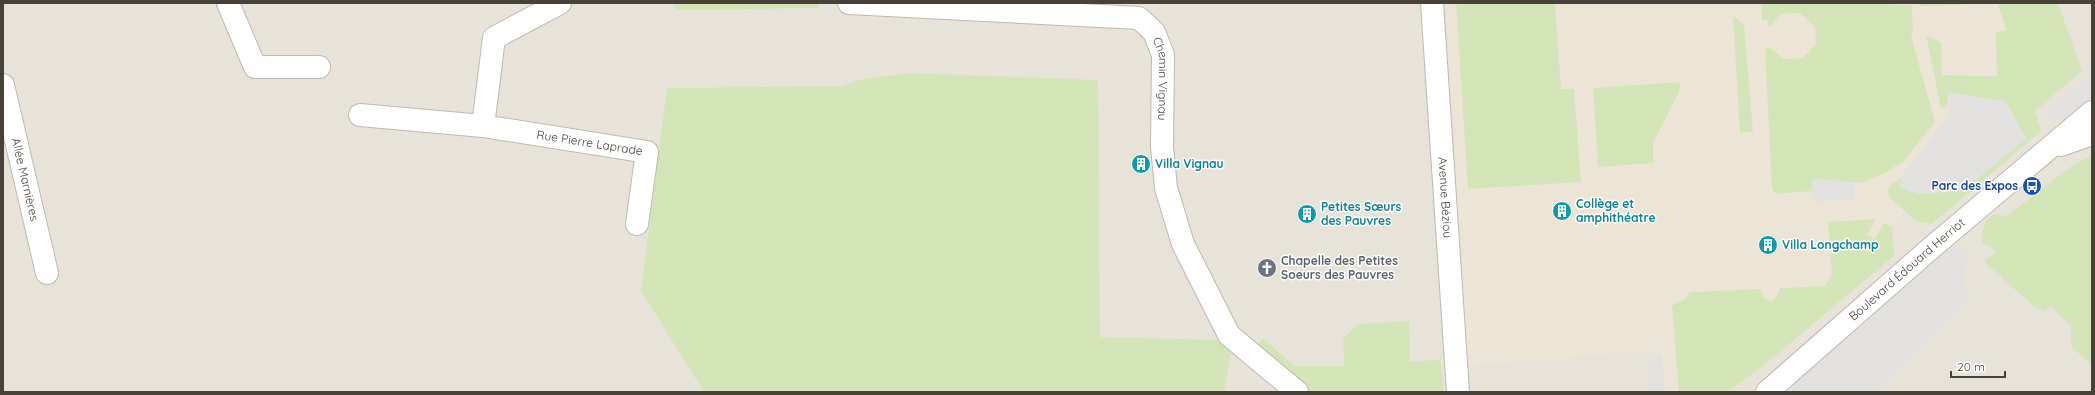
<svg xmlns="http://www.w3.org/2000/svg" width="2095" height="395" viewBox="0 0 2095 395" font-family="Quicksand,sans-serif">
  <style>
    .residential { fill: #e8e3d9 }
    .education { fill: #ece5d6 }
    .green { fill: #d3e5b7 }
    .parking { fill: #e3e1df }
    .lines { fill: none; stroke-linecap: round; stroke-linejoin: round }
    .minor-casing { stroke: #bfb8ae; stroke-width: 24 }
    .minor { stroke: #fff; stroke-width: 22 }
    .labels { text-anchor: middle; stroke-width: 3; stroke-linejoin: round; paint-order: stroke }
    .street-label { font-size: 12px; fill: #484139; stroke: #fff }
    .culture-label { font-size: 12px; font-weight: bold; fill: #0d838f; stroke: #fff; text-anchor: start }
    .transit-label { font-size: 12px; font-weight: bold; fill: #164399; stroke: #fff; text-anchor: end }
    .worship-label { font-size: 12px; font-weight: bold; fill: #5b616d; stroke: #fff; text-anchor: start }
  </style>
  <rect width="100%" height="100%" fill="#f4f1eb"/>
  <path class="residential" d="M3,3H2092V392H3Z"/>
  <path class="education" d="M961,3H1132L1133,13Z
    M1446,3H1997L2041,131L1932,224L1916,221L1905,211L1892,227L1894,256L1762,367L1727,392H1665L1662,350L1467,366Z"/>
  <path class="green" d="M673,3H819V8L677,10Z
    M1456,3H1555L1561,89H1574L1581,182L1468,189Z
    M1762,3H1895V5H1912L1913,32L1911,36L1935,122L1904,161L1885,173L1861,183L1812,179V191L1776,194L1772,189L1765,48L1769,47L1784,59L1802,58L1816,45L1815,27L1800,13L1782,14L1769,27L1767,20H1762Z
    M1920,3H1983V4L1920,6Z
    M1997,3H2058L2082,71L2035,111L2041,131L1932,224L1916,221L1889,197L1888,189L1892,183L1902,178L1900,188L1963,191L1949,93L1947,107L1941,108L1926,35L1941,42L1942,75L1997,76L1996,32L2007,30Z
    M1733,16L1744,24L1753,132L1740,133Z
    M908,73L1098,80L1100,337L1220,340L1232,347L1224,392H704L641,291L667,88L843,86L859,80Z
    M1680,82L1679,92L1653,143V163L1598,167L1593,88Z
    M2092,155V366L2071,346V326L2050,306L2045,311L2037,309L1987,265L1985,259L1997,252L1989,245L1983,244C1978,232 1989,205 2005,217L2073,165Z
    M1876,219L1867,235L1875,239L1884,223L1892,227L1894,256L1762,367L1727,392H1679L1672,306L1685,299L1690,292L1760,289L1764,298L1771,301L1777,296L1780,288L1825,286L1832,274L1828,222Z
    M1409,321L1410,361L1441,360L1443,392H1307L1254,349L1263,338L1294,366H1344L1343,339L1358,324Z"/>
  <path class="parking" d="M2092,72V98L2065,122L2043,115Z
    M1949,93L2005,101L2026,138L1963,191L1919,194L1900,188L1903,172L1908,168L1949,116Z
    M1812,179L1853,182L1854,199L1812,202Z
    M1953,246L1967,254L1963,285L1972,295L1876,392H1781Z
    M1662,355L1665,392H1649L1646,361Z"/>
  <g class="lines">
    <g class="minor-casing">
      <g id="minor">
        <path d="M228,3L255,67H319"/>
        <path id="s1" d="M849,3L1139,18L1154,32L1163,55L1162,147L1166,188L1183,244L1229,335L1297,392"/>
        <path id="s2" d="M1432,3L1458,392"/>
        <path id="s3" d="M3,85L47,273"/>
        <path d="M360,115L483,126L494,38L560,3"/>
        <path id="s4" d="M483,126L647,152L637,224"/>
        <path d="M2061,145L2092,134"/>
        <path id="s5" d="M1767,392L1931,248L2092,112"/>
      </g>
    </g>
    <use href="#minor" class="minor"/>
  </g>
  <defs>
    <g id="building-disc" transform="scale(1)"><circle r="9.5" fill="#0f9aa8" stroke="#fff"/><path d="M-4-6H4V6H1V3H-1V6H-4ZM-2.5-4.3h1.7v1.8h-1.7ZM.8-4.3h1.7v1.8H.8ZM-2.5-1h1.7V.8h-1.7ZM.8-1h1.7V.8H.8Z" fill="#fff"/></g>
    <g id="bus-disc" transform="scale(1)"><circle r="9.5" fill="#1a4fb4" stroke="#fff"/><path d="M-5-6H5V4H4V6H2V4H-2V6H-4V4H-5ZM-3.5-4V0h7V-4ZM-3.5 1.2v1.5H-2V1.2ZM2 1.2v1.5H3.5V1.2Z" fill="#fff"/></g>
    <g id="church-disc" transform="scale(1)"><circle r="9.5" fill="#6b7280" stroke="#fff"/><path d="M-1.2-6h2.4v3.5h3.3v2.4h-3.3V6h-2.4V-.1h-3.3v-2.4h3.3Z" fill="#fff"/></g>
  </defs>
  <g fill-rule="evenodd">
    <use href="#building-disc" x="1141" y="164"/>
    <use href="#bus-disc" x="2032" y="186"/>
    <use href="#building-disc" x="1562" y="211"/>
    <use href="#building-disc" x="1307" y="214"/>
    <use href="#building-disc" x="1768" y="245"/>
    <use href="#church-disc" x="1267" y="268"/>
  </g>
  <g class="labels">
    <g class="street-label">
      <text dy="4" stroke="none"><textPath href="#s1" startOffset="359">Chemin Vignau</textPath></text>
      <text dy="4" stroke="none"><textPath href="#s4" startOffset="108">Rue Pierre Laprade</textPath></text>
      <text dy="4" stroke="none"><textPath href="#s3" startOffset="97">Allée Marnières</textPath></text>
      <text dy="4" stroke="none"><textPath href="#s2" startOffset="195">Avenue Béziou</textPath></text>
      <text dy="4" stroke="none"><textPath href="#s5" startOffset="186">Boulevard Édouard Herriot</textPath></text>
    </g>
    <g class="culture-label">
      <text x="1155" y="168">Villa Vignau</text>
      <text x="1576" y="208">Collège et<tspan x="1576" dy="14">amphithéatre</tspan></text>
      <text x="1321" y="211">Petites Sœurs<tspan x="1321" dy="14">des Pauvres</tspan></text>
      <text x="1782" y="249">Villa Longchamp</text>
    </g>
    <g class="transit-label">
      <text x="2018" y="190">Parc des Expos</text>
    </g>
    <g class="worship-label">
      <text x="1281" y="265">Chapelle des Petites<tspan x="1281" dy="14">Soeurs des Pauvres</tspan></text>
    </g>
  </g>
  <rect width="2095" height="395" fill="none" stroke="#484139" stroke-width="8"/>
  <path d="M1951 371v6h54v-6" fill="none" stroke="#484139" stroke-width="2"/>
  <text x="1957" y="371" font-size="12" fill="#484139" stroke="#ffffff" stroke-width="3" paint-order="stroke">20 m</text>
</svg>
